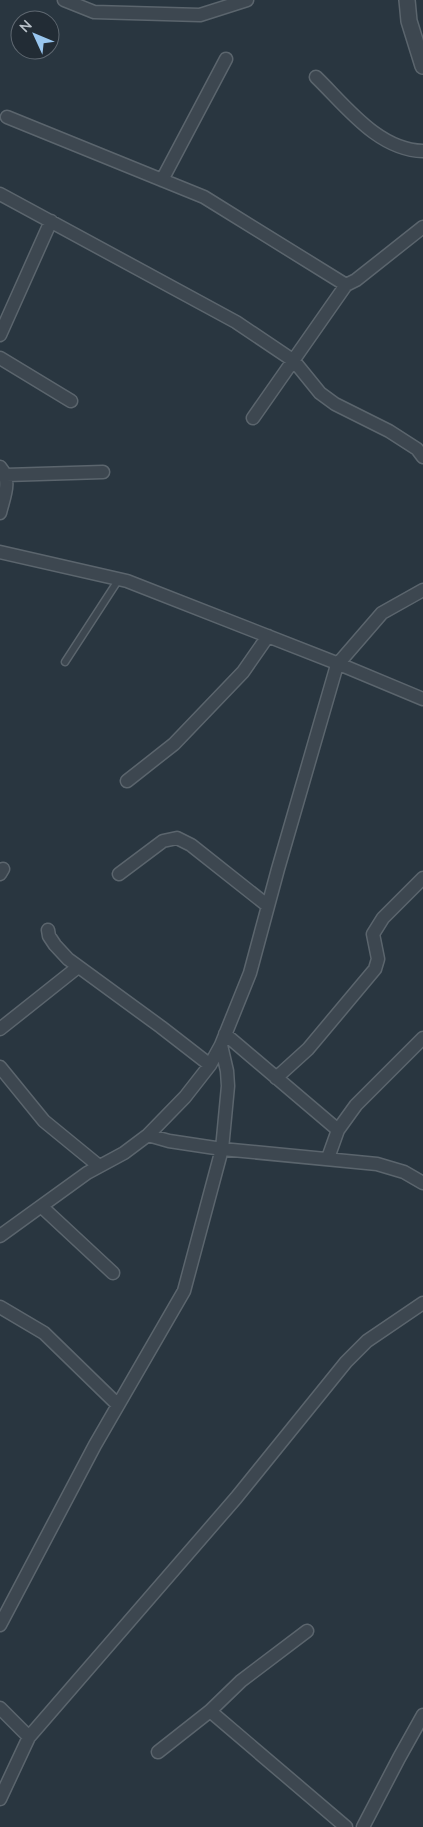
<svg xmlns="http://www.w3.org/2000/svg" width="423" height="1827" viewBox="0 0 423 1827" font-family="'Nunito Sans',sans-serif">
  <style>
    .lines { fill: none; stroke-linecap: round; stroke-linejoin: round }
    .service-casing { stroke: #5b656d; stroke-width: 9 }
    .minor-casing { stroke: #5b656d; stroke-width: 15 }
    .tertiary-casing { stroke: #5b656d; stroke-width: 18 }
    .service { stroke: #3d4750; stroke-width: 6 }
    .minor { stroke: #3d4750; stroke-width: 12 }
    .tertiary { stroke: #3d4750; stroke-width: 15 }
  </style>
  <rect width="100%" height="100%" fill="#293640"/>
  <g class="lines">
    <g class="service-casing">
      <path id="service" d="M65,662L119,579"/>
    </g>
    <g class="minor-casing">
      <path id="minor" d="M64,0L94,12L200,15L247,0
        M316,77C346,106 378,150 423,151
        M7,117L204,197L346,285
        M162,180L226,59
        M0,194L236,322L294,361L320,393L335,404L389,431L417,449L423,457
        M0,335L51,221
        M0,358L71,401
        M253,418L346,285L356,280L423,227
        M0,467C12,481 4,496 0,513
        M6,475L103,472
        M0,552L127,581L339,664L423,699
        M127,781L174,744L243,672L268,636
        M0,874L3,869
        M119,874L163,841L177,838L191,845L268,906
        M48,930L49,936L55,945L68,959L161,1027L210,1065
        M0,1029L78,967
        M225,1034L338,1130
        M0,1067L44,1121L99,1166
        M276,1078L308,1049L375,969L378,959L373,934L383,918L423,878
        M148,1135L169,1141L222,1149L377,1164L404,1172L423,1183
        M328,1158L338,1130L356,1105L423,1038
        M42,1207L113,1273
        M0,1236L87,1173L124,1153L148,1135L185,1097L210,1065L221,1045L250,973L278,869L337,665L382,613L423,590
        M0,1307L44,1333L118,1405
        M0,1625L95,1445L184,1291L222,1149L228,1086L227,1071L221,1045
        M0,1708L29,1737
        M210,1711L346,1827
        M158,1752L210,1711L241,1681L307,1631
        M0,1799L29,1737L236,1498L346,1362L367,1341L423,1303
        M363,1827L399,1758L423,1715"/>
    </g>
    <g class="tertiary-casing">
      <path id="tertiary" d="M407,0L409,21L423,66"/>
    </g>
    <use href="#service" class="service"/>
    <use href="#minor" class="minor"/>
    <use href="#tertiary" class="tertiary"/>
  </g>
  <g transform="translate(35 35) rotate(314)"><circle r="24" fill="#222c35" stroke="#5f6871"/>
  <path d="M0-4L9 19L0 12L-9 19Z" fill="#99c6ef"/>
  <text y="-8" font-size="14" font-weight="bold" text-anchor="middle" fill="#bac2ca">N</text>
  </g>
</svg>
